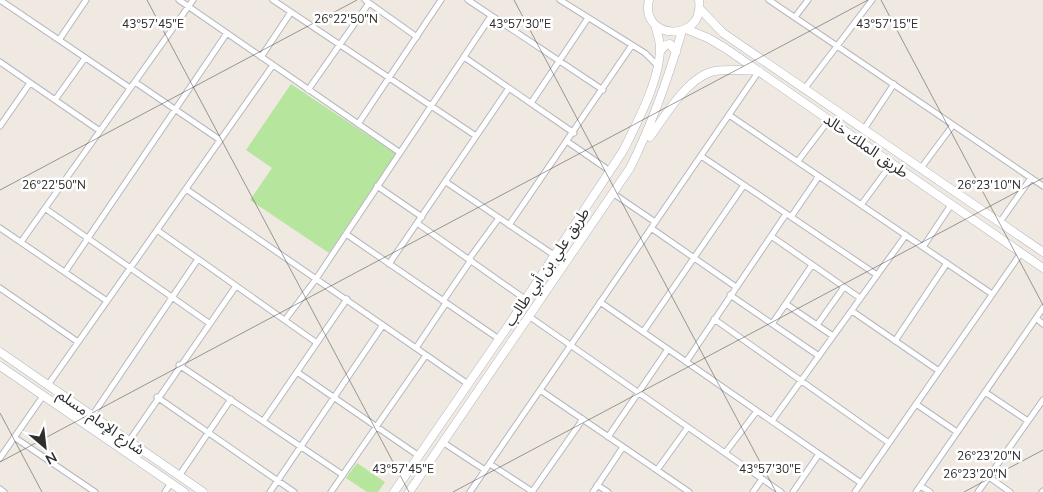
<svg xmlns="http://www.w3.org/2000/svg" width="1043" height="492" viewBox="0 0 1043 492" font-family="'Nunito Sans','Noto Sans Arabic',sans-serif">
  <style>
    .green { fill: #b6e59e }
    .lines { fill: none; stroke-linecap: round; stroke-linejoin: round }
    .street-casing { stroke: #b4b7c1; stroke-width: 7 }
    .secondary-casing { stroke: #b4b7c1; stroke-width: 9 }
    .street { stroke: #fff; stroke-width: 5 }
    .secondary { stroke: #fff; stroke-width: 8 }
    .ticks { fill: none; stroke: #2e2e2e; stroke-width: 1; stroke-opacity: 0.45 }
    .labels { text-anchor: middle; stroke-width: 5; stroke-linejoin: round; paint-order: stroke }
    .street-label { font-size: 15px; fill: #2e2e2e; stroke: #fff }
    .ticks-label { font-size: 12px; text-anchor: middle; fill: #2e2e2e; stroke: #fff; stroke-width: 5; stroke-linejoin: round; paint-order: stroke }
  </style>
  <rect width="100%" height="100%" fill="#efe9e1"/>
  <path class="green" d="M291,84L396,154L329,253L250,200L272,168L246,150Z
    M357,463L385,482L378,492H367L346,478Z"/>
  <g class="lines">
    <g class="street-casing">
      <path id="street" d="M0,0L130,88
        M179,0L399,152
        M273,0L476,136
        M365,0L417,37
        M468,0L603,90
        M560,0L645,53L657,65
        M769,0L837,46L872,0
        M795,17L808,0
        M59,40L86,0
        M261,57L291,12
        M464,57L574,133
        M0,62L100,131
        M135,82L220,140
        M805,88L837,46L1043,186
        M308,90L369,3
        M55,100L85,58
        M531,103L588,18
        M729,115L992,294
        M358,124L441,0
        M0,126L30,83
        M864,129L894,84
        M568,142L610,171
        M701,156L877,275
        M798,161L829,120
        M921,168L953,125
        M446,182L554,255
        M377,186L422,217
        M186,189L468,384
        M614,194L655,222
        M861,205L892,163
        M46,209L209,323
        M791,217L819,176
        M1000,222L1031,178
        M417,223L525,299
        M509,225L632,45
        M0,228L107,301
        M651,228L736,287
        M157,230L317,343
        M346,234L499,339
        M771,236L860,298
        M21,242L193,0
        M923,247L951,205
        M469,259L499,218
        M389,264L509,88
        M65,272L227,33
        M0,288L78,342
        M730,295L819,356
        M443,301L471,260
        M600,302L861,483
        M786,304L833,336
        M852,311L939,371
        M530,317L781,492
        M1036,318L1043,324
        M714,319L889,443
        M285,320L316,279L491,16
        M772,324L812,265
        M817,325L844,287
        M643,332L744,185
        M895,341L947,263
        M416,348L446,303
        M686,362L786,214
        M179,365L343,475
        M297,372L419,456
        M48,385L273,65
        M540,390L689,492
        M985,392L1028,421
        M157,397L294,492
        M916,404L957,432
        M92,416L198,259
        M264,420L347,299
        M772,421L906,235
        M14,437L95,492
        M608,437L668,349
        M129,441L236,286
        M444,443L485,470
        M725,453L757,411
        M0,458L43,396
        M490,464L533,492
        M657,470L688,427
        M179,476L231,399
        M989,477L1010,492
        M597,485L608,492
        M920,486L930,492
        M0,489L4,492
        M165,492L171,483
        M270,492L383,325
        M331,492L426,355
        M470,492L759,71
        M532,492L583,419
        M593,492L623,447
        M753,492L762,479
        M793,492L819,454
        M855,492L1021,253
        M916,492L1043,308
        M978,492L1043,400
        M1042,492L1043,491"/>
    </g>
    <g class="secondary-casing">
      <path id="secondary" d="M649,0C639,40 705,44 699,0
        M700,9L723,33L1043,252
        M686,29L708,38L725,48L1043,268
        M660,51L666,45L670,44L676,52
        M650,137C665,116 688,76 715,71C729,69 745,70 759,71
        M0,352L203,492
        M0,366L184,492
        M394,492L508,326L623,151C637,123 660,80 660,48C660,40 657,32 655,25
        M409,492L630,168C652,124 668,79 682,31"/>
    </g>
    <use href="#street" class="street"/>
    <use href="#secondary" class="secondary"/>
  </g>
  <path class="ticks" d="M147,0L409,492M514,0L776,492M881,0L1043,305M0,190L357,0M0,413L42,492M0,462L868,0M453,492L1043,178M964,492L1043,450"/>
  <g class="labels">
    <g class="street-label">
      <text transform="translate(866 146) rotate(35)" y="5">طريق الملك خالد</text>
      <text transform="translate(547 267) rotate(-56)" y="5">طريق علي بن أبي طالب</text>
      <text transform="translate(101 422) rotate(35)" y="5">شارع الإمام مسلم</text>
    </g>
  </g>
  <g class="ticks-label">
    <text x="346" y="23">26°22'50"N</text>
    <text x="153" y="28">43°57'45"E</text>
    <text x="520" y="28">43°57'30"E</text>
    <text x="887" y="28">43°57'15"E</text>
    <text x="54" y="189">26°22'50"N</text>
    <text x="989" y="189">26°23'10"N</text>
    <text x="989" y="460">26°23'20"N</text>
    <text x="403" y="473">43°57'45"E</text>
    <text x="770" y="473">43°57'30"E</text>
    <text x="975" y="478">26°23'20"N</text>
  </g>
  <g transform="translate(45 447) rotate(152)" stroke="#ffffff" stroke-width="4" paint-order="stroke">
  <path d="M0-4L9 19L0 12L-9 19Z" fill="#2e2e2e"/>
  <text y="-8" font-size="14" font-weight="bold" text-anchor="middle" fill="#2e2e2e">N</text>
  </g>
</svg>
